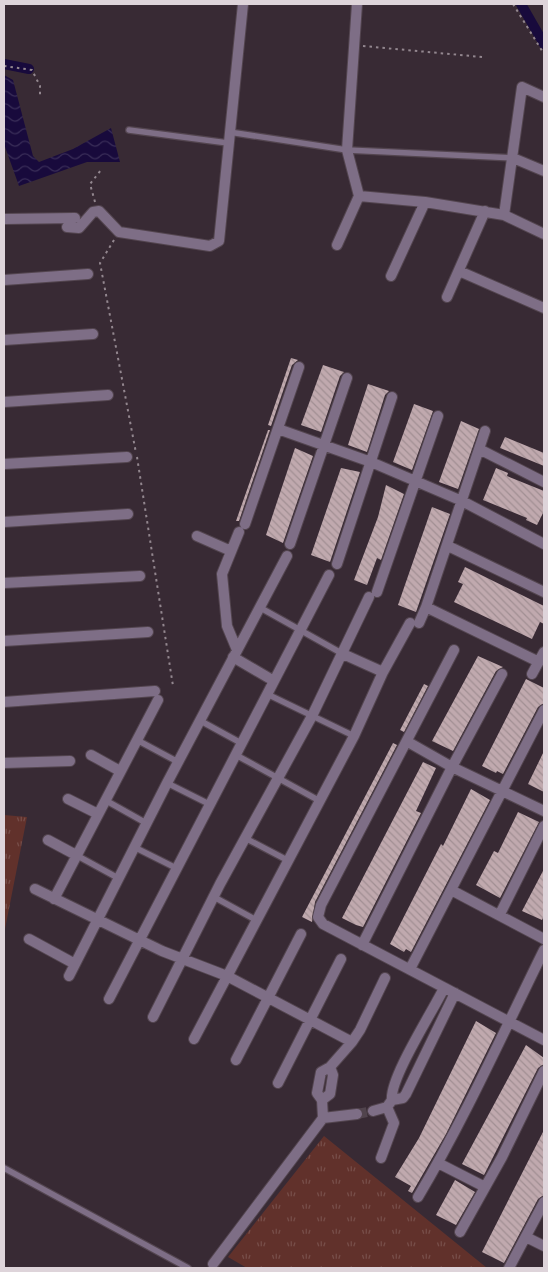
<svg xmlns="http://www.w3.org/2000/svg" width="548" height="1272" viewBox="0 0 548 1272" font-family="'PT Serif',serif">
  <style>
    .grass { fill: url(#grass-tufts) }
    .water { fill: url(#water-waves) }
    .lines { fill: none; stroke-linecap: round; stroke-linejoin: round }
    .canal { stroke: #180a3c; stroke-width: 10 }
    .building { fill: url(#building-back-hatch) }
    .minor-tunnel { stroke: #51444d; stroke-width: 10; stroke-dasharray: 10 5; stroke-linecap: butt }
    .service-casing { stroke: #53454f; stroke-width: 8 }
    .minor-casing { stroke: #53454f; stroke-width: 12 }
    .path { stroke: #93878f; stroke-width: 2; stroke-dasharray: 2.5 4; stroke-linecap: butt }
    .service { stroke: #7e6e86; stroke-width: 5.5 }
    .minor { stroke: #7e6e86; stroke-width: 10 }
  </style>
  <defs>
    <pattern id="grass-tufts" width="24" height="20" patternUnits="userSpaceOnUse" patternTransform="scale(1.25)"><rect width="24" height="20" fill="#61312b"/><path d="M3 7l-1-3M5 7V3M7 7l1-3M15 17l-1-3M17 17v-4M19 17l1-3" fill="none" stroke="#774e49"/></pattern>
    <pattern id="water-waves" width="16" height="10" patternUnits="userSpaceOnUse" patternTransform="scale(1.25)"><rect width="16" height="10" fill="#180a3c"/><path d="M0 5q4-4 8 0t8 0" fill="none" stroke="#392d58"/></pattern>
    <pattern id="building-back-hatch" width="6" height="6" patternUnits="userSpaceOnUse" patternTransform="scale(1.25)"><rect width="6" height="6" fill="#c0a9ae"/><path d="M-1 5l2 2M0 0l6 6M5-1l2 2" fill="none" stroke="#a18f93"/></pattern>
  </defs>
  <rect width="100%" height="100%" fill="#382a34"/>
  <path class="grass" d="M4,815L27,817L4,934Z
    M324,1136L487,1268H247L228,1257Z"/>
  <path class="water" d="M4,75L13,80L33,156L39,162L73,149L111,128L120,162H87L19,186L4,144Z"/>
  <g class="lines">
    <path class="canal" d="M521,4L544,44
      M4,64L29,69"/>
  </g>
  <path class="building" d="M291,358L298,360L292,365L271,426L268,425Z
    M323,365L344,372L340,376L321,432L301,425Z
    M368,384L389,391L385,395L367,452L348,445Z
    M414,404L433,411L412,470L393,462Z
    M461,421L479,429L458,489L439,482Z
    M268,430H270L239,521H236Z
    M505,437L544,453V466L500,448Z
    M295,448L313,456L283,543L266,535Z
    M341,468L360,472L330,562L311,555Z
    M496,468L508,473L507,476L544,491V511L537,525L526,520L527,518L483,500Z
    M386,485L404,494L381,560L377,558L367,585L354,580L378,517Z
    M432,507L450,514L416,612L398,605Z
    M465,567L544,606V624L540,622L532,639L454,602L463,584L458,582Z
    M478,656L503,667L496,671L453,751L432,741Z
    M526,679L544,688V703L538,707L503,774L497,771L496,773L482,766Z
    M424,684L428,686L404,732L400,730Z
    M393,743L397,745L315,902L312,922L302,917Z
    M544,751V792L528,784Z
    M423,762L436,768L416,811L421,813L363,927L356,925L342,918Z
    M471,789L490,800L411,952L406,949L404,952L390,944L441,844L443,846Z
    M518,812L539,822L500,898L476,885L494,851L498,853Z
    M544,869V916L542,920L522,911Z
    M476,1021L496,1033L446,1134L412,1193L408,1191L411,1186L395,1177L419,1138Z
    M526,1045L544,1058V1064L538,1068L484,1175L462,1164Z
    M544,1130V1195L538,1199L504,1263L482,1252Z
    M455,1180L475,1192L456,1225L436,1215Z"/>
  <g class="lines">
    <path class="minor-tunnel" d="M357,1114L373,1111"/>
    <g class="service-casing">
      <path id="service" d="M129,130L228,143
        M229,132L347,150L513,158
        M259,607L343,654
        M267,694L354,736
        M199,720L241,743
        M137,740L178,762
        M236,755L318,800
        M167,783L209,804
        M105,800L146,823
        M245,838L287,860
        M134,847L176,868
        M76,855L118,878
        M214,897L256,920
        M4,1168L188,1268"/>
    </g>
    <g class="minor-casing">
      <path id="minor" d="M357,4L347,150L359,196L425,202L504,215L522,87L544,97
        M513,158L544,171
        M504,215L544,234
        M4,219L75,218
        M67,227L79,228L93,212L99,211L119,232L210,246L219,241L243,4
        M337,245L359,196
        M459,271L544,308
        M391,276L425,202
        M4,280L88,274
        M447,297L485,211
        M4,340L93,334
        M4,402L108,395
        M278,429L371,462L462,501L544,544
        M485,431L426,607L539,662
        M479,449L544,482
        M4,464L127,457
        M4,522L128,514
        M245,524L299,367
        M197,536L231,551
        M290,544L347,378
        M448,546L544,592
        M337,564L392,397
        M4,583L140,576
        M377,592L438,416
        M419,623L426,607
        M4,641L148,632
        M237,650L227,626L222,574L239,532
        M454,650L321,905L318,917L323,924L544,1040
        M343,654L383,672
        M233,657L274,681
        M532,674L544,652
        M4,702L155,691
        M408,742L452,767L544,811
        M91,755L120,771
        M4,763L70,761
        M68,799L98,814
        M48,840L76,855
        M35,889L162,951L227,976L352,1042L330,1067L321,1072L317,1093L322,1100L323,1118L213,1264
        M453,891L544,939
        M54,899L158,700
        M500,914L544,826
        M29,939L75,964
        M362,945L452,767L502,674
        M410,969L544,710
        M69,976L167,783L287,556
        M109,999L329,575
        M153,1017L220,884L312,716L369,597
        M194,1039L354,736L383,672L410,623
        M352,1042L360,1030L385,978
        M236,1060L301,934
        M278,1083L341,959
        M322,1100L330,1094L333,1075L330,1067
        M392,1100C389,1079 433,1011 444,988
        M373,1111L387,1107L392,1100L403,1098L406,1094L455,993
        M323,1118L357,1114
        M381,1158L394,1123L387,1107
        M438,1163L485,1187
        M418,1197C465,1118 503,1033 544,950
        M460,1232L502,1157L544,1071
        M526,1237L544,1246
        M509,1268L544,1202"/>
    </g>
    <path class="path" d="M513,4L544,54
      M363,46L482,57
      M4,66L32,70L40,86V95
      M95,202L90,184L101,170
      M114,240L100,263L136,453
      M137,457L173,686"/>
    <use href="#service" class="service"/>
    <use href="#minor" class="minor"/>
  </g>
  <rect width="548" height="1272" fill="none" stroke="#ded4da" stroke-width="10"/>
</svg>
